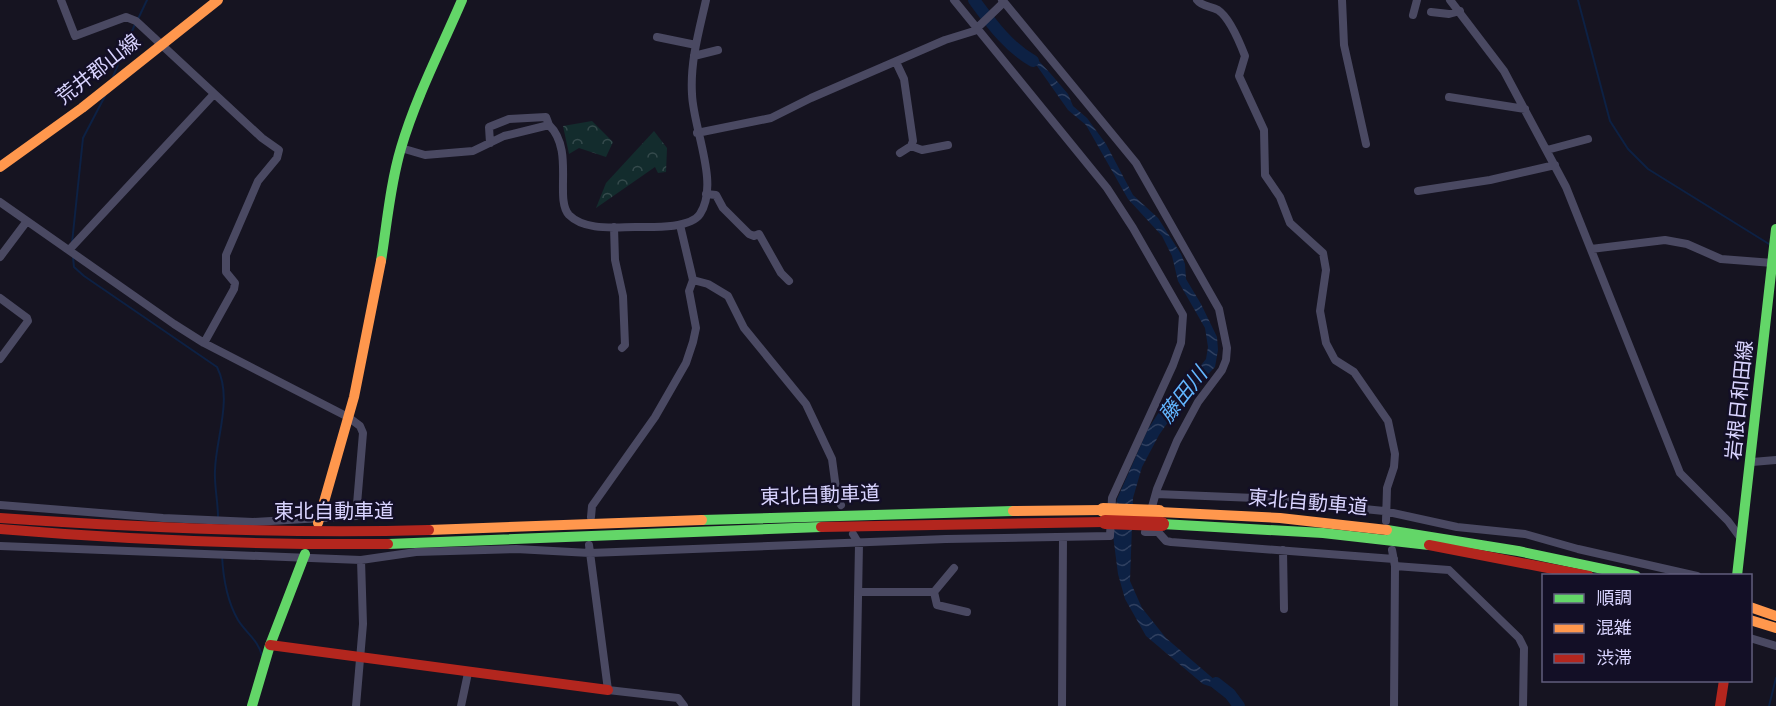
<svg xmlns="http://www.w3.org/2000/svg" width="1776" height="706" viewBox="0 0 1776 706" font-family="'Sofia Sans Condensed','Noto Sans JP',sans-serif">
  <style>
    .forest { fill: url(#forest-crowns) }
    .water { fill: url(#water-waves) }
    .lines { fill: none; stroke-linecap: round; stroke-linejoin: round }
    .stream { stroke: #0d2144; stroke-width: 2 }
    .river { stroke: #0d2144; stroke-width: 12 }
    .street { stroke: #4a4962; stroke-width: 8 }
    .fast { stroke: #63d668; stroke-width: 10 }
    .slow { stroke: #ff974d; stroke-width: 10 }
    .jam { stroke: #b3261e; stroke-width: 10 }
    .slow-bridge { stroke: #ff974d; stroke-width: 14 }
    .jam-bridge { stroke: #b3261e; stroke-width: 14 }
    .labels { text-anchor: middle; stroke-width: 5; stroke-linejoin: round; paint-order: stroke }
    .street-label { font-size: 20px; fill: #d9d4ff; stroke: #130f26 }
    .water-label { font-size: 21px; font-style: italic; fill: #62b6ff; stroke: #130f26 }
  </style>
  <defs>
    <pattern id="forest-crowns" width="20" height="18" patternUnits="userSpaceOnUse" patternTransform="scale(1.5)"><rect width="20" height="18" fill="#132c2d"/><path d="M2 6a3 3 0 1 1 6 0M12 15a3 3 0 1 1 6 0" fill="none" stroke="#354a4c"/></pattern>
    <pattern id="water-waves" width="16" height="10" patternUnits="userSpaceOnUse" patternTransform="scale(1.5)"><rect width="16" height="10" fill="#0d2144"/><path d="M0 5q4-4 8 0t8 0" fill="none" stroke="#304060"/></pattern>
  </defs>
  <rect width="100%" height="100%" fill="#161421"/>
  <path class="forest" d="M592,121L613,142L606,157L579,148L569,154L563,126Z
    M654,131L667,148L666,172L658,173L655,167L596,208L606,183Z"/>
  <path class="water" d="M1019,53L1038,60L1050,73L1068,94L1073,106L1087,118L1106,144L1133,195L1158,218L1181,254L1185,264L1186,279L1201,304L1217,337L1218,350L1215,367L1184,399L1159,435L1142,467L1133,498L1130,581L1142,608L1166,638L1230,693L1203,684L1146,636L1125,599L1118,574L1113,535L1117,499L1148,429L1163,406L1186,384L1206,359L1208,347L1205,328L1178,281L1172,256L1162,236L1128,199L1086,125L1068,110L1037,66L1022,59Z"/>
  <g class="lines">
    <path class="stream" d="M1578,0L1610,121L1628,149L1648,169L1769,244
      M138,19L147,0
      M112,79L135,24
      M72,243L83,138L105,96
      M73,257L74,267L84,276L217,367C233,399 216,437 215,470C214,485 218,501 218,517
      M222,555C223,577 227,601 238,620C246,633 259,641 262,656
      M1769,706L1776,678"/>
    <path class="river" d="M974,0C991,23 1008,47 1033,61
      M1216,683L1230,694L1239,706"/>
    <path class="street" d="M61,0L75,36L126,17L136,21L262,138L279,150L277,158L258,181L226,255V272L235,283L234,289L204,343
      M1197,0C1202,7 1211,6 1218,10C1230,18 1240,43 1245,56L1239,76L1264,130L1265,175L1280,197L1290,223L1323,253L1326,270L1320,311L1326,343L1335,360L1354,372L1388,421L1395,454L1394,467L1387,488L1386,521
      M1342,0L1344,45L1366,144
      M1450,0L1504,71L1566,187L1680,473L1728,521L1742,540
      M1004,2L1136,163L1219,309L1227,348L1226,360L1222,370L1198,402L1177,441L1157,489L1145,532H1158L1166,541L1171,542L1394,559
      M1431,12L1449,14L1460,11
      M1413,15L1417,0
      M657,37L696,45
      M694,56L718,50
      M896,62L904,79L913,141L911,146L900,153
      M1449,97L1525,109
      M697,133L771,118L811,98L945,40L974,31L1004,2L1002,0
      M490,143L489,127L509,119L546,117L549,125
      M911,146L922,150L948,145
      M401,148L425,155L473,151L504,136L549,125C575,150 554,199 569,215C585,231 615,227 635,227C651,227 690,229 700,214C720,184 693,128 692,94C690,62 699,31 706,0
      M1547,150L1588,139
      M1418,191L1490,180L1555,165
      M706,194L716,195L723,208L749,234L754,236L759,234L781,273L789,281
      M0,202L174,324L204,343L348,417L360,426L363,433L356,516L253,522L163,518L0,505
      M614,227L615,260L623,296L625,345L622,348
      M1591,249L1665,240L1687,244L1721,259L1773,263
      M69,250L214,94
      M0,257L27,221
      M693,280L708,284L728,296L744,328L806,404L832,459L837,496L841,505
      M0,298L27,318L28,321L0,359
      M1752,462L1776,460
      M1156,494L1255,498L1384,511L1457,527L1525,534L1578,549L1697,576
      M591,517L592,506L655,417L686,363L693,342L696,328L689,291L693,280L680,225
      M853,534L859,544L856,706
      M589,545L608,690L678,698L684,706
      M0,546L361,560L416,552L516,549L590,553L946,539L1110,536L1112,498L1173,365L1181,343L1183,315L1133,228L1107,188L954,0
      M1283,550L1284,609
      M1392,550L1395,566L1394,706
      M1395,566L1449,570L1519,638L1524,648L1523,706
      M859,592H934L937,605L967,612
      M934,592L954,568
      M1750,638L1776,646
      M356,706L363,624L361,560
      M461,706L468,673
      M1062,706L1063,537"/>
    <path class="fast" d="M381,261C387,224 390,185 401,148C416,97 441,49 462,0
      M702,520L1013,511
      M1162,524L1323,533L1429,545
      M1387,530L1518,551L1636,576
      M388,544L821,527
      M1737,576L1776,229
      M252,706L270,645L305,554"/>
    <path class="slow" d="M0,167L82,108L218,0
      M1013,511L1103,510
      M1159,512L1280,518L1387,530
      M318,523L354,397L381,261
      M429,530L702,520
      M1750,607L1776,616
      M1750,620L1776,628"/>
    <path class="jam" d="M0,518C143,528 286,534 429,530
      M821,527L1105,522
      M0,529C129,540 258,545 388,544
      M1429,545L1589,576
      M270,645L608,690
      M1720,706L1724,680"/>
    <path class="slow-bridge" d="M1103,510L1159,512"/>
    <path class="jam-bridge" d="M1105,522L1162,524"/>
  </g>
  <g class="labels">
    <g class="street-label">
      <text transform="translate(98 69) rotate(-38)" y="7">荒井郡山線</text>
      <text transform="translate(1739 400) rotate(-84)" y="7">岩根日和田線</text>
      <text transform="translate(820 495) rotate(-2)" y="7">東北自動車道</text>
      <text transform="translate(1308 502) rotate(5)" y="7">東北自動車道</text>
      <text x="334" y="518">東北自動車道</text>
    </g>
    <g class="water-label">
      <text transform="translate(1183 395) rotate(-52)" y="7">藤田川</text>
    </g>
  </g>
  <rect x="1542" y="574" width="210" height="108" fill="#130f26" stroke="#625e7d" stroke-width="1.5"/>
  <rect x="1554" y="594" width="30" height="9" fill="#63d668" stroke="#625e7d" stroke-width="1.5"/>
  <text x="1596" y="604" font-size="18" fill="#d9d4ff">順調</text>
  <rect x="1554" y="624" width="30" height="9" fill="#ff974d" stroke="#625e7d" stroke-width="1.5"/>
  <text x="1596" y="634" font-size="18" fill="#d9d4ff">混雑</text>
  <rect x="1554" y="654" width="30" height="9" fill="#b3261e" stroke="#625e7d" stroke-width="1.5"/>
  <text x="1596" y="664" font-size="18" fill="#d9d4ff">渋滞</text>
</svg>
